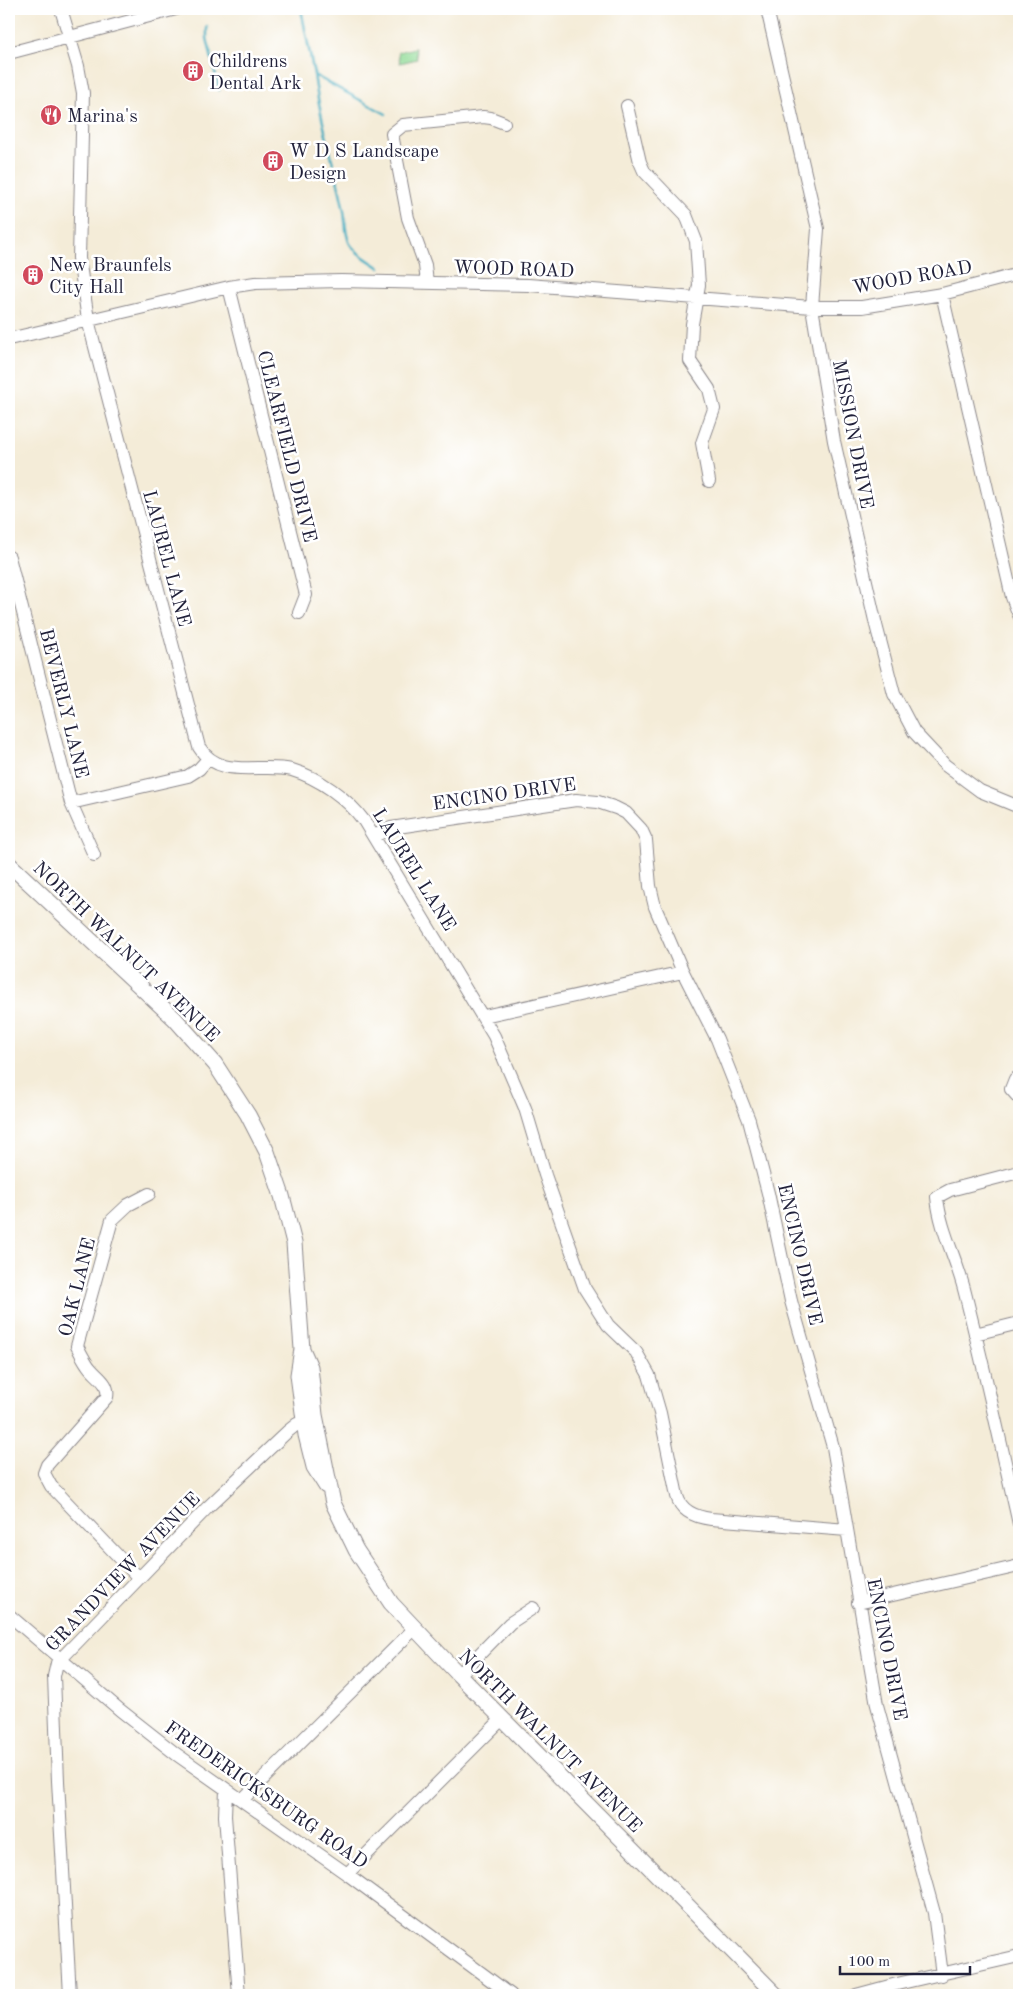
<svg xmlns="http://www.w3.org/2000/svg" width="1028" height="2004" viewBox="0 0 1028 2004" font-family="'Old Standard TT',serif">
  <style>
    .green { fill: #91db96; stroke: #5a7e68 }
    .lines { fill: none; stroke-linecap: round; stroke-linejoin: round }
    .stream { stroke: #41acc0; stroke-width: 2.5 }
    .minor-casing { stroke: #8b878a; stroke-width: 14 }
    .major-casing { stroke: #8b878a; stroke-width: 17 }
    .minor { stroke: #fff; stroke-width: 12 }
    .major { stroke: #fff; stroke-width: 15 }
    .labels { text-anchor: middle; stroke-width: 5; stroke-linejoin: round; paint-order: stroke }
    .poi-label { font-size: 19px; fill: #22223b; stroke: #fff; text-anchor: start }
    .street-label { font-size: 19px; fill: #22223b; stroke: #fff }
  </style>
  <rect width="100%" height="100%" fill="#fff"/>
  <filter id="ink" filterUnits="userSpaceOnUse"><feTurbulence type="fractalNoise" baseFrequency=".02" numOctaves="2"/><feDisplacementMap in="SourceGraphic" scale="10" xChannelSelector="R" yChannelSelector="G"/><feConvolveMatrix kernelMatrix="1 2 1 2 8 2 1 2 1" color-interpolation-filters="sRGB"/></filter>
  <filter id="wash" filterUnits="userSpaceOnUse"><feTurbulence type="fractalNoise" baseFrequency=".0096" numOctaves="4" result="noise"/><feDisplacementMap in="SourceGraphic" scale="20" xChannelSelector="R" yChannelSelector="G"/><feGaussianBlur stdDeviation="1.12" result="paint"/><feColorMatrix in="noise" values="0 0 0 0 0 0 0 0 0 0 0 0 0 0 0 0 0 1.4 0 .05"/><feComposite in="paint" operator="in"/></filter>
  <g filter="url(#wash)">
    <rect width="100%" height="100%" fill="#f4ecd8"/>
    <path class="green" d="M415,48L417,59L400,63L398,52Z"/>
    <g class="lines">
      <path class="stream" d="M301,9L314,75L386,114
        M207,27V38L219,90
        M314,73C319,118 334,161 343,206C346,217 344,233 350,244C356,254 370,261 380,268"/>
    </g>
  </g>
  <g filter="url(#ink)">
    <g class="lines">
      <g class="minor-casing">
        <path id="minor" d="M61,9L78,66L83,93L79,258L88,320L199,747C220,781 260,762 292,770C319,778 347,798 364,821L494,1036L525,1108L545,1175L585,1289L608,1325L636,1352L649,1375L660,1413L677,1496C681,1512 696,1517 711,1519L847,1530
          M767,9L818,229L812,307L834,441L876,625L894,694L914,732L945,765L980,791L1019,807
          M9,53L176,9
          M627,106L640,162L644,171L686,215L696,241L699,285L692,324L690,361L709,389L714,409L702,443L709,481
          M427,283L425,265L408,218L392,134L403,125L483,117L491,118L504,123
          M229,287L306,595L299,613
          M942,294L1012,597L1019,615
          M9,339L229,287L255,283L341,281L528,285L812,307H862L942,294L1019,274
          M9,557L71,803L94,855
          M71,803L188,776L199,769L208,759
          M374,836L391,828L576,800L598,802L616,808L626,813L641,829L646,840L650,886L655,907L683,972L717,1039L749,1120L768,1193L791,1301L833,1447L877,1705L934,1913L942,1975
          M484,1016L683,972
          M1019,1077L1015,1079L1011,1089L1019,1098
          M1019,1172L950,1190L937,1197C940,1229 956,1258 964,1289C984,1367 1001,1445 1019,1524
          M975,1334L1019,1323
          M139,1578L51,1486L44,1473L47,1465L107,1397C110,1381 94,1376 87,1364C83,1358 80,1352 77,1346L112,1220L128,1205L149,1194
          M858,1603L1019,1566
          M9,1615L120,1710L176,1754L347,1874L511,1995
          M459,1675L510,1623L533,1608
          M226,1789L225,1816L239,1995
          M242,1800L414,1629
          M347,1874L502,1719
          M70,1995L58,1781L54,1676L57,1663L208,1507L287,1432L297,1424L304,1423
          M856,1995L897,1984L1019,1956"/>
      </g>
      <g class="major-casing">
        <path id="major" d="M9,864L175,1019L215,1064L248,1115L267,1152L282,1196L294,1243L302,1349L298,1375L306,1435L314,1467L326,1486
          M302,1349L310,1367L315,1415L333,1503L356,1550L391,1603L459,1675L776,1995"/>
      </g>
      <use href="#minor" class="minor"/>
      <use href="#major" class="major"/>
    </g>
  </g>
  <defs>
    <g id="building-disc" transform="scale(1.125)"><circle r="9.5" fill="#d1495b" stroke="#fff"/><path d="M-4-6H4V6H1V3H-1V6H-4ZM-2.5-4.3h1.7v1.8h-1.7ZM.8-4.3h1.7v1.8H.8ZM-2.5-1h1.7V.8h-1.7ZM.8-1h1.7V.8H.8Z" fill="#fff"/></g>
    <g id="restaurant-disc" transform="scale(1.125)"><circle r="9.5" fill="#d1495b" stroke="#fff"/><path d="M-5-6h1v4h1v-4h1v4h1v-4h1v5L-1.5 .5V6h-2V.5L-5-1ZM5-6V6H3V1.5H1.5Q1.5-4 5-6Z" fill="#fff"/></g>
  </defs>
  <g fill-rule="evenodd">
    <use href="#building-disc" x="193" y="71"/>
    <use href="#restaurant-disc" x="51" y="115"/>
    <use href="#building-disc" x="273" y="161"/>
    <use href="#building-disc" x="33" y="275"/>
  </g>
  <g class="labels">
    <g class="poi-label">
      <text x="209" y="67">Childrens<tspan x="209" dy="22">Dental Ark</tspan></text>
      <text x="67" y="122">Marina's</text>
      <text x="289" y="157">W D S Landscape<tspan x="289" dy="22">Design</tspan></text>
      <text x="49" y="271">New Braunfels<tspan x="49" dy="22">City Hall</tspan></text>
    </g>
    <g class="street-label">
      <text transform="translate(514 268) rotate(2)" y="7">WOOD ROAD</text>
      <text transform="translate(912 276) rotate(-10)" y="7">WOOD ROAD</text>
      <text transform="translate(854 434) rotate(79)" y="7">MISSION DRIVE</text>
      <text transform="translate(288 446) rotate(76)" y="7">CLEARFIELD DRIVE</text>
      <text transform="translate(168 558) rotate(75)" y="7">LAUREL LANE</text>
      <text transform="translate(65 703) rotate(76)" y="7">BEVERLY LANE</text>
      <text transform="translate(504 793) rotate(-8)" y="7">ENCINO DRIVE</text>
      <text transform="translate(415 869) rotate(58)" y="7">LAUREL LANE</text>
      <text transform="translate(127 951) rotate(44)" y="7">NORTH WALNUT AVENUE</text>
      <text transform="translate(801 1254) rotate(77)" y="7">ENCINO DRIVE</text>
      <text transform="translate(76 1287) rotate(-76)" y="7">OAK LANE</text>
      <text transform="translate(122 1571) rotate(-46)" y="7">GRANDVIEW AVENUE</text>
      <text transform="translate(888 1649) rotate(79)" y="7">ENCINO DRIVE</text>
      <text transform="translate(551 1740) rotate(45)" y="7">NORTH WALNUT AVENUE</text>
      <text transform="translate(267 1794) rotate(35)" y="7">FREDERICKSBURG ROAD</text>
    </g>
  </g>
  <rect width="1028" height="2004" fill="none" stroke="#fff" stroke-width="30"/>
  <path d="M840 1966v8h130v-8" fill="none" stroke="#22223b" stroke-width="2.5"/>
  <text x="848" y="1966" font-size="15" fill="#22223b" stroke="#ffffff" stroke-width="4" paint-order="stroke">100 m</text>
</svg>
